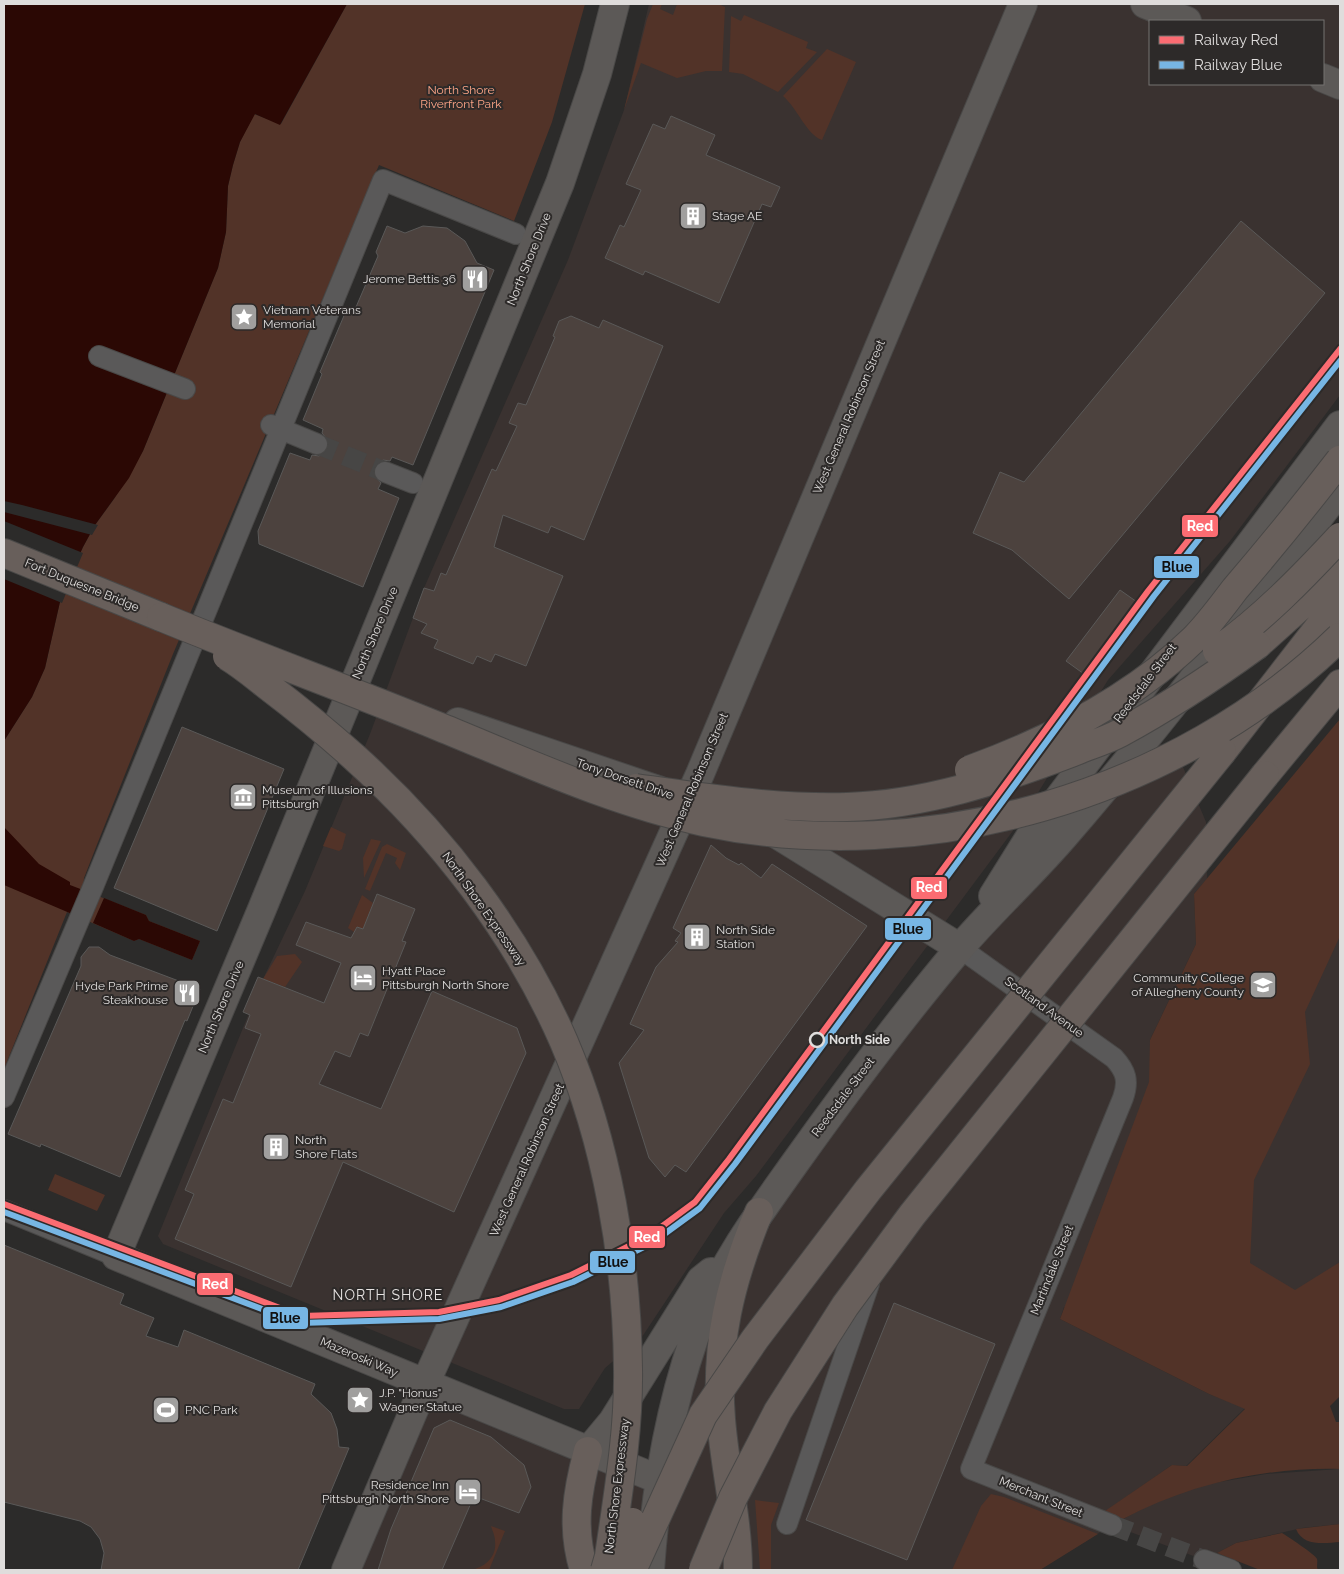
<svg xmlns="http://www.w3.org/2000/svg" width="1344" height="1574" viewBox="0 0 1344 1574" font-family="Raleway,sans-serif">
  <style>
    .built { fill: #3a3230; fill-rule: evenodd }
    .green { fill: #523328 }
    .water { fill: #2b0804 }
    .pier { fill: #2c2b2a }
    .building { fill: #4c423e; stroke: #5a5958 }
    .lines { fill: none; stroke-linecap: round; stroke-linejoin: round }
    .street-tunnel { stroke: #474645; stroke-width: 20; stroke-dasharray: 20 10; stroke-linecap: butt }
    .street-casing { stroke: #494847; stroke-width: 22 }
    .secondary-casing { stroke: #494847; stroke-width: 30 }
    .highway-casing { stroke: #494847; stroke-width: 30 }
    .street { stroke: #5a5959; stroke-width: 20 }
    .secondary { stroke: #5c5957; stroke-width: 28 }
    .highway { stroke: #685f5b; stroke-width: 28 }
    .highway-bridge-casing { stroke: #494847; stroke-width: 30; stroke-linecap: butt }
    .highway-bridge { stroke: #685f5b; stroke-width: 28 }
    .rail-1-casing { stroke: #2d2a29; stroke-width: 10 }
    .rail-2-casing { stroke: #2d2a29; stroke-width: 10 }
    .rail-1 { stroke: #fb6c72; stroke-width: 6 }
    .rail-2 { stroke: #77b6e4; stroke-width: 6 }
    .stop-dot { fill: #2d2a29; stroke: #dfdddc; stroke-width: 2.5 }
    .labels { text-anchor: middle; stroke-width: 4; stroke-linejoin: round; paint-order: stroke }
    .park-label { font-size: 12px; fill: #fea587; stroke: #2d2a29 }
    .poi-label { font-size: 12px; fill: #dfdddc; stroke: #2d2a29; text-anchor: start }
    .street-label { font-size: 12px; fill: #dfdddc; stroke: #2d2a29 }
    .stop-label { font-size: 12px; font-weight: bold; fill: #dfdddc; stroke: #2d2a29; text-anchor: start }
    .neighbourhood-label { font-size: 14px; letter-spacing: 1px; fill: #e7e3e2; stroke: #2d2a29 }
    .line-badge { stroke: #2d2a29; stroke-width: 2 }
    .badge-label { font-size: 14px; text-anchor: middle; font-weight: bold; fill: #fff }
    .pale-badge-label { font-size: 14px; text-anchor: middle; font-weight: bold; fill: #111 }
  </style>
  <rect width="100%" height="100%" fill="#2c2b2a"/>
  <path class="built" d="M649,4H1340V395L1230,541L1108,680L1021,820L756,1176L724,1213L642,1337L605,1368L579,1409H564L163,1244L158,1236L263,979L305,891L370,734L424,588L568,260L624,110ZM1150,21H1323V84H1150Z
    M1151,734L1183,767L1206,822L1207,879L1194,894L1196,944L1150,1040V1080L1340,749V1375L1064,1307L1060,1319L1209,1394L1245,1408L1186,1466L1172,1465L1106,1511L1123,1519L1158,1500L1208,1484L1266,1474L1340,1469V1524L1302,1528L1236,1543L1204,1560L1112,1525L1039,1570H346L425,1384L660,1480L669,1423L759,1212Z"/>
  <path class="green" d="M347,4H585L552,122L514,221L379,165L173,654L96,847L84,878L83,890L146,915L149,921L200,941L192,960L139,939L134,941L67,912L4,1069V741L32,697L45,668L62,593L83,547L95,525L114,499L143,451L218,268L226,232L228,186L233,165L240,142L254,114L281,124Z
    M653,4H662L660,9L673,15L677,4H718L725,7L722,71H706L677,78L641,63L624,110L647,19Z
    M744,15L808,42L806,48L817,52L778,92L743,74L729,72L731,16L741,21Z
    M827,49L856,62L822,140C806,134 798,109 783,96Z
    M1340,719V936L1305,1012L1310,1064L1254,1180L1250,1263L1295,1290L1340,1262V1396L1330,1406L1336,1422H1340V1469C1265,1467 1189,1484 1123,1519L1105,1511L1172,1465L1187,1466L1245,1409L1209,1394L1060,1319L1149,1082L1150,1040L1196,944L1194,894Z
    M331,827L346,834L342,849L339,851L323,846Z
    M371,839L381,841L364,878L363,858Z
    M387,844L406,853L400,870L395,863L397,858L386,853L370,891L365,889L382,847Z
    M362,895L373,903L363,929L357,927L354,932L348,928Z
    M295,954L302,962L285,987L263,979L277,956Z
    M55,1174L105,1195L97,1211L48,1190Z
    M991,1494L1004,1497L1098,1534L1040,1570H952L981,1506Z
    M755,1500L779,1503L771,1525V1570H760Z
    M1340,1524V1542C1325,1543 1303,1547 1296,1529Z
    M491,1526L505,1531L489,1570H471C485,1567 497,1557 495,1541C495,1535 492,1530 491,1526Z
    M1282,1533C1287,1536 1316,1555 1317,1559C1318,1563 1316,1566 1318,1570H1260L1217,1553L1236,1543Z"/>
  <path class="water" d="M4,4H347L280,125L255,114L240,142L233,165L228,186L226,232L218,268L143,451L129,478L95,525L83,547L62,593L45,668L32,697L4,741Z
    M4,827L39,864L70,882V885L83,890L72,914L4,885Z
    M104,898L146,915L149,921L200,941L192,960L139,939L134,941L93,923Z"/>
  <path class="pier" d="M4,501L22,505L98,525L92,535L4,512Z
    M4,521L83,553L62,603L4,579Z"/>
  <path class="building" d="M671,116L715,135L706,155L780,187L771,207L762,204L719,303L645,271L643,275L605,258L620,225L624,227L641,190L626,184L653,124L665,129Z
    M1241,221L1325,293L1069,599L1012,550L973,533L1000,472L1024,482Z
    M387,226L405,233L423,226L447,228L465,241L477,263L494,270L413,465L392,457L390,461L383,460L374,467L373,474L381,483L378,489L399,498L363,587L259,544L258,531L290,453L310,460L312,455L319,456L328,449L329,442L322,433L323,429L303,420L322,374L320,372L346,311L353,314L378,256L376,252Z
    M571,316L599,328L603,320L663,346L584,540L551,526L548,533L503,515L494,547L563,576L526,666L495,654L491,662L477,656L473,664L434,648L438,640L421,633L427,624L413,618L424,588L434,591L441,573L446,575L492,469L496,471L517,426L509,423L518,403L526,405L555,337L553,336L559,321Z
    M1120,590L1137,602L1084,674L1066,661Z
    M182,727L284,769L217,931L114,888Z
    M711,845L726,858L739,865L741,863L761,878L772,864L867,926L686,1172L675,1165L665,1177L649,1158L619,1063L644,1030L630,1024L656,967L678,942L675,941L681,933L673,928Z
    M377,894L415,909L402,941L406,942L368,1036L360,1033L350,1057L335,1051L319,1084L381,1109L432,991L517,1028L526,1053L454,1212L343,1162L291,1287L175,1239L194,1194L185,1190L223,1099L233,1103L261,1034L245,1028L250,1015L243,1012L258,977L324,1003L341,963L296,945L306,922L351,938L357,927L363,929Z
    M89,947H99L110,955L200,989L187,1021L185,1020L120,1177L41,1144L40,1147L8,1134L81,966V957Z
    M4,1245L124,1294L120,1304L154,1318L146,1336L178,1347L184,1330L315,1384L311,1394L331,1413L337,1429L339,1447L349,1448L298,1570H101L104,1553L100,1539L91,1527L80,1521L4,1502Z
    M894,1303L995,1344L907,1560L806,1520Z
    M450,1420L491,1437L524,1465L531,1487L519,1513L474,1496L442,1570H378L391,1529L434,1428Z"/>
  <g class="lines">
    <path class="street-tunnel" d="M317,444L385,472
      M1112,1525L1204,1560"/>
    <g class="street-casing">
      <path id="street" d="M99,356L185,389
        M271,425L317,444
        M385,472L413,483
        M960,948L1114,1058C1126,1071 1129,1081 1123,1098L971,1469L1112,1525
        M4,1097L93,887L383,180L516,234
        M4,1210L116,1256
        M787,1524L869,1284
        M1204,1560L1231,1570"/>
    </g>
    <g class="secondary-casing">
      <path id="secondary" d="M615,4L597,74L560,183L262,909L116,1256L660,1480
        M1145,4L1187,21
        M1323,78L1340,85
        M458,722L661,791
        M770,830L960,948
        M993,896L1031,835L1340,425
        M588,1451L613,1421L701,1280L711,1272
        M346,1570L425,1384L700,774L1023,4
        M650,1570C656,1483 671,1396 703,1314C725,1259 761,1211 795,1163C847,1090 901,1018 959,949C993,909 1032,874 1066,834C1162,723 1250,606 1340,490"/>
    </g>
    <g class="highway-casing">
      <path id="highway" d="M4,553L161,617
        M1257,645L1306,601L1340,565
        M1222,752L1340,600
        M1265,775L1340,684
        M584,1570C571,1528 577,1492 588,1451
        M738,1570C738,1519 725,1470 721,1419C715,1344 730,1282 759,1212"/>
    </g>
    <use href="#street" class="street"/>
    <use href="#secondary" class="secondary"/>
    <use href="#highway" class="highway"/>
    <g class="highway-bridge-casing">
      <path id="highway-bridge" d="M161,617C253,655 347,689 440,727C526,762 612,802 704,822C926,869 1178,795 1340,637
        M1217,651C1263,618 1302,578 1340,537
        M227,656C242,665 255,676 269,687C298,709 326,732 354,757C441,835 517,934 564,1042C607,1143 627,1259 628,1369C629,1431 618,1494 609,1556L605,1570
        M969,770C1051,740 1131,700 1194,639C1209,624 1222,606 1235,589C1271,547 1306,504 1340,460
        M636,788C706,798 776,809 847,807C923,805 1000,780 1071,753C1087,746 1105,741 1120,733C1168,707 1213,677 1257,645
        M635,1564L703,1415L755,1339L868,1190L1222,752
        M627,1570L632,1522
        M703,1570L733,1498L778,1411L845,1306L912,1215L1265,775"/>
    </g>
    <use href="#highway-bridge" class="highway-bridge"/>
    <g class="rail-1-casing">
      <path id="rail-1" d="M4,1204L301,1316L439,1312L499,1300L571,1275L649,1236L695,1202L729,1159L1148,591L1340,349"/>
    </g>
    <g class="rail-2-casing">
      <path id="rail-2" d="M4,1212L299,1323L439,1319L501,1307L573,1282L652,1243L700,1208L735,1164L1154,596L1340,361"/>
    </g>
    <use href="#rail-1" class="rail-1"/>
    <use href="#rail-2" class="rail-2"/>
  </g>
  <defs>
    <g id="building-square" transform="scale(1.4375)"><rect x="-9" y="-9" width="18" height="18" rx="4" fill="#a09f9e" stroke="#2d2a29"/><path d="M-4-6H4V6H1V3H-1V6H-4ZM-2.5-4.3h1.7v1.8h-1.7ZM.8-4.3h1.7v1.8H.8ZM-2.5-1h1.7V.8h-1.7ZM.8-1h1.7V.8H.8Z" fill="#fff"/></g>
    <g id="restaurant-square" transform="scale(1.4375)"><rect x="-9" y="-9" width="18" height="18" rx="4" fill="#a09f9e" stroke="#2d2a29"/><path d="M-5-6h1v4h1v-4h1v4h1v-4h1v5L-1.5 .5V6h-2V.5L-5-1ZM5-6V6H3V1.5H1.5Q1.5-4 5-6Z" fill="#fff"/></g>
    <g id="sight-square" transform="scale(1.4375)"><rect x="-9" y="-9" width="18" height="18" rx="4" fill="#a09f9e" stroke="#2d2a29"/><path d="M0-6L1.8-2.2L6-1.7L2.9 1.2L3.7 5.4L0 3.3L-3.7 5.4L-2.9 1.2L-6-1.7L-1.8-2.2Z" fill="#fff"/></g>
    <g id="museum-square" transform="scale(1.4375)"><rect x="-9" y="-9" width="18" height="18" rx="4" fill="#a09f9e" stroke="#2d2a29"/><path d="M0-6L6-3V-2H-6V-3ZM-5-1h2V3h-2ZM-1-1h2V3h-2ZM3-1h2V3H3ZM-6 4H6V6H-6Z" fill="#fff"/></g>
    <g id="hotel-square" transform="scale(1.4375)"><rect x="-9" y="-9" width="18" height="18" rx="4" fill="#a09f9e" stroke="#2d2a29"/><path d="M-6-4.5h1.5V1H6V5H4.5V3h-9V5H-6ZM-4 0a1.8 1.8 0 1 1 3.6 0ZM.5 0V-2.5h3Q6-2.5 6 0Z" fill="#fff"/></g>
    <g id="university-square" transform="scale(1.4375)"><rect x="-9" y="-9" width="18" height="18" rx="4" fill="#a09f9e" stroke="#2d2a29"/><path d="M0-5L7-2L0 1L-7-2ZM-4 1L0 2.5L4 1V4Q0 6-4 4Z" fill="#fff"/></g>
    <g id="stadium-square" transform="scale(1.4375)"><rect x="-9" y="-9" width="18" height="18" rx="4" fill="#a09f9e" stroke="#2d2a29"/><path d="M0-5a6.5 5 0 1 0 0 10a6.5 5 0 1 0 0-10ZM-3.5-1.8h7v3.6h-7Z" fill="#fff"/></g>
  </defs>
  <g fill-rule="evenodd">
    <use href="#building-square" x="693" y="216"/>
    <use href="#restaurant-square" x="475" y="279"/>
    <use href="#sight-square" x="244" y="317"/>
    <use href="#museum-square" x="243" y="797"/>
    <use href="#building-square" x="697" y="937"/>
    <use href="#hotel-square" x="363" y="978"/>
    <use href="#university-square" x="1263" y="985"/>
    <use href="#restaurant-square" x="187" y="993"/>
    <use href="#building-square" x="276" y="1147"/>
    <use href="#sight-square" x="360" y="1400"/>
    <use href="#stadium-square" x="166" y="1410"/>
    <use href="#hotel-square" x="468" y="1492"/>
  </g>
  <circle class="stop-dot" cx="817" cy="1040" r="7"/>
  <g class="labels">
    <g class="park-label">
      <text x="461" y="94">North Shore<tspan x="461" dy="14">Riverfront Park</tspan></text>
    </g>
    <g class="poi-label">
      <text x="712" y="220">Stage AE</text>
      <text x="456" y="283" text-anchor="end">Jerome Bettis 36</text>
      <text x="263" y="314">Vietnam Veterans<tspan x="263" dy="14">Memorial</tspan></text>
      <text x="262" y="794">Museum of Illusions<tspan x="262" dy="14">Pittsburgh</tspan></text>
      <text x="716" y="934">North Side<tspan x="716" dy="14">Station</tspan></text>
      <text x="382" y="975">Hyatt Place<tspan x="382" dy="14">Pittsburgh North Shore</tspan></text>
      <text x="1244" y="982" text-anchor="end">Community College<tspan x="1244" dy="14">of Allegheny County</tspan></text>
      <text x="168" y="990" text-anchor="end">Hyde Park Prime<tspan x="168" dy="14">Steakhouse</tspan></text>
      <text x="295" y="1144">North<tspan x="295" dy="14">Shore Flats</tspan></text>
      <text x="379" y="1397">J.P. "Honus"<tspan x="379" dy="14">Wagner Statue</tspan></text>
      <text x="185" y="1414">PNC Park</text>
      <text x="449" y="1489" text-anchor="end">Residence Inn<tspan x="449" dy="14">Pittsburgh North Shore</tspan></text>
    </g>
    <g class="street-label">
      <text transform="translate(529 259) rotate(-68)" y="4">North Shore Drive</text>
      <text transform="translate(849 417) rotate(-67)" y="4">West General Robinson Street</text>
      <text transform="translate(82 585) rotate(22)" y="4">Fort Duquesne Bridge</text>
      <text transform="translate(375 633) rotate(-67)" y="4">North Shore Drive</text>
      <text transform="translate(1145 683) rotate(-53)" y="4">Reedsdale Street</text>
      <text transform="translate(625 779) rotate(19)" y="4">Tony Dorsett Drive</text>
      <text transform="translate(692 790) rotate(-67)" y="4">West General Robinson Street</text>
      <text transform="translate(484 909) rotate(55)" y="4">North Shore Expressway</text>
      <text transform="translate(221 1007) rotate(-67)" y="4">North Shore Drive</text>
      <text transform="translate(1044 1007) rotate(36)" y="4">Scotland Avenue</text>
      <text transform="translate(843 1097) rotate(-53)" y="4">Reedsdale Street</text>
      <text transform="translate(527 1160) rotate(-66)" y="4">West General Robinson Street</text>
      <text transform="translate(1052 1270) rotate(-68)" y="4">Martindale Street</text>
      <text transform="translate(359 1357) rotate(23)" y="4">Mazeroski Way</text>
      <text transform="translate(617 1486) rotate(-83)" y="4">North Shore Expressway</text>
      <text transform="translate(1041 1497) rotate(22)" y="4">Merchant Street</text>
    </g>
    <g class="stop-label">
      <text x="829" y="1044">North Side</text>
    </g>
    <g class="neighbourhood-label">
      <text x="388" y="1300">NORTH SHORE</text>
    </g>
  </g>
  <g class="line-badge">
    <rect x="1181" y="514" width="38" height="24" rx="5" fill="#fb6c72"/>
    <rect x="1153" y="555" width="47" height="24" rx="5" fill="#77b6e4"/>
    <rect x="910" y="876" width="38" height="24" rx="5" fill="#fb6c72"/>
    <rect x="884" y="917" width="48" height="24" rx="5" fill="#77b6e4"/>
    <rect x="628" y="1225" width="38" height="24" rx="5" fill="#fb6c72"/>
    <rect x="589" y="1250" width="47" height="24" rx="5" fill="#77b6e4"/>
    <rect x="196" y="1272" width="38" height="24" rx="5" fill="#fb6c72"/>
    <rect x="262" y="1306" width="47" height="24" rx="5" fill="#77b6e4"/>
  </g>
  <g class="badge-label">
    <text x="1200" y="531">Red</text>
    <text x="929" y="892">Red</text>
    <text x="647" y="1242">Red</text>
    <text x="215" y="1289">Red</text>
  </g>
  <g class="pale-badge-label">
    <text x="1177" y="572">Blue</text>
    <text x="908" y="934">Blue</text>
    <text x="613" y="1267">Blue</text>
    <text x="285" y="1323">Blue</text>
  </g>
  <rect width="1344" height="1574" fill="none" stroke="#dfdddc" stroke-width="10"/>
  <rect x="1149" y="20" width="175" height="65" fill="#2d2a29" stroke="#747271"/>
  <rect x="1159" y="36" width="25" height="8" fill="#fb6c72" stroke="#747271"/>
  <text x="1194" y="45" font-size="15" fill="#dfdddc">Railway Red</text>
  <rect x="1159" y="61" width="25" height="8" fill="#77b6e4" stroke="#747271"/>
  <text x="1194" y="70" font-size="15" fill="#dfdddc">Railway Blue</text>
</svg>
